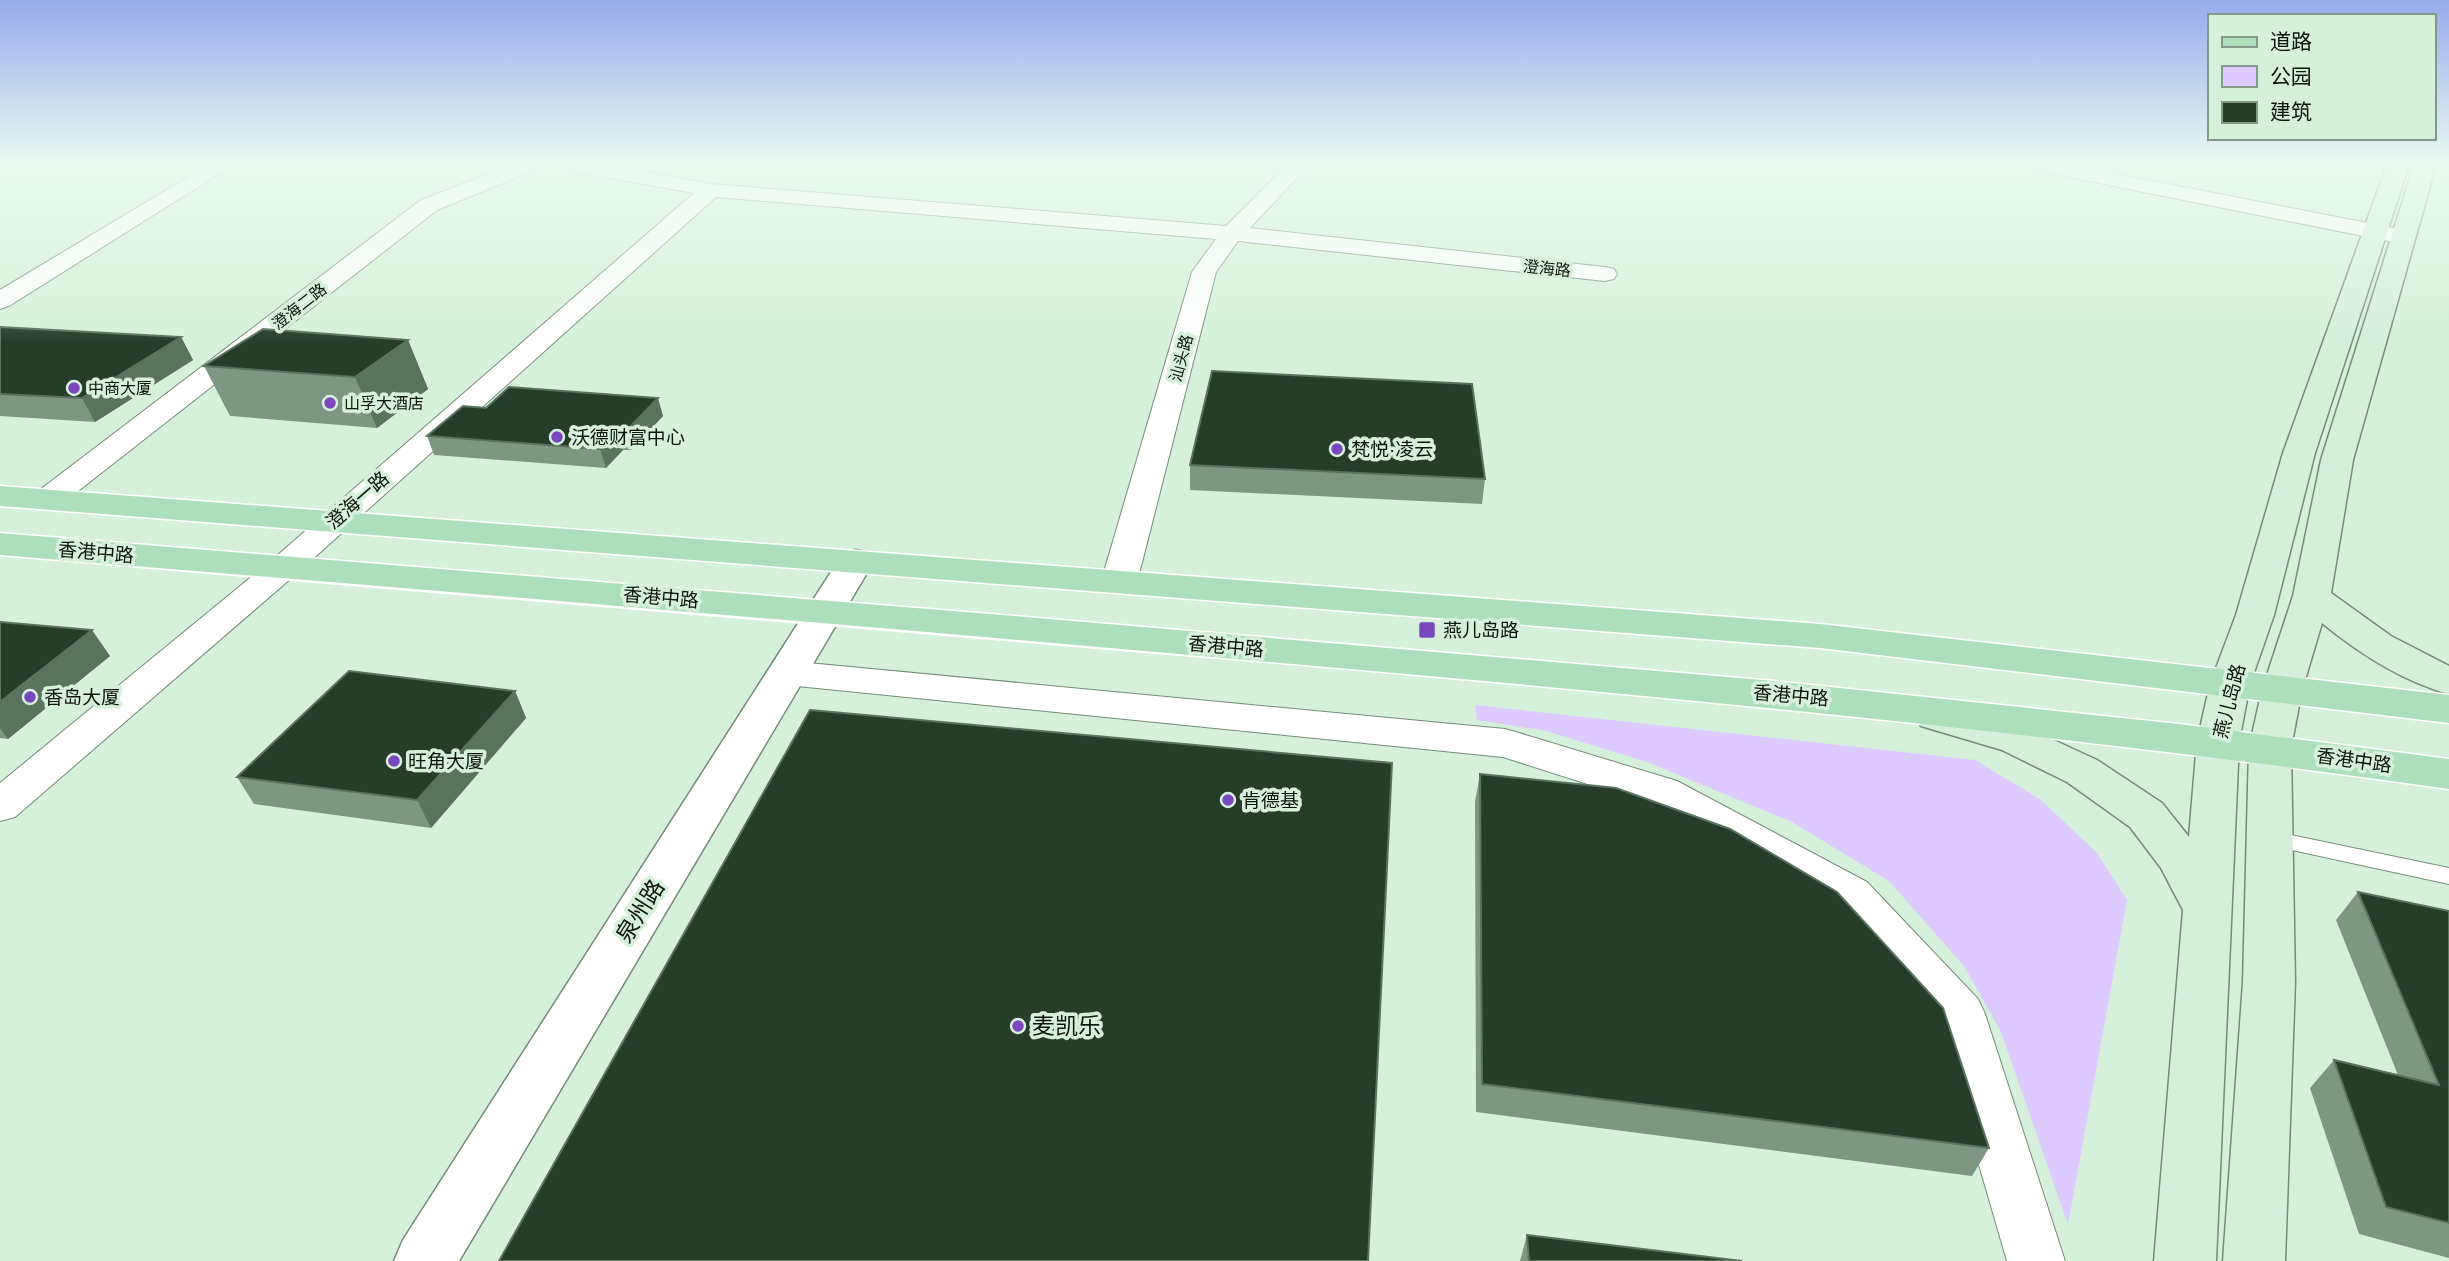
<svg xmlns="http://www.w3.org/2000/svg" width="2449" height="1261" viewBox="0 0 2449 1261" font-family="Arial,'Noto Sans SC',sans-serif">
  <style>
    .green { fill: #ddcbff }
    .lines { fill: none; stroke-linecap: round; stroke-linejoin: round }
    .service-casing { stroke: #738c79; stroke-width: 2 }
    .minor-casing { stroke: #738c79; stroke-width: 2 }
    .tertiary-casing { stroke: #738c79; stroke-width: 3 }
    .secondary-casing { stroke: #738c79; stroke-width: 3 }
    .primary-casing { stroke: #fff; stroke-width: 3 }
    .service { fill: #fff; fill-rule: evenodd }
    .minor { fill: #fff; fill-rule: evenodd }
    .tertiary { fill: #fff; fill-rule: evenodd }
    .secondary { fill: #d6efdd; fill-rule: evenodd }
    .primary { fill: #aedfbc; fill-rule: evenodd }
    .wall { fill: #7e9784 }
    .shaded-wall { fill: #5a7360 }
    .building { fill: #263d2c; stroke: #5a7360; stroke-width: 2 }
    .poi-dot { fill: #7b47be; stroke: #d5f1db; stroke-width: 2.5 }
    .labels { text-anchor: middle; stroke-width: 7; stroke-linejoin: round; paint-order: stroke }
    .far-street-label { font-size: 16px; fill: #0b140d; stroke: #d5f1db }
    .far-poi-label { font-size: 16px; fill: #0b140d; stroke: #d5f1db; text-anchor: start }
    .poi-label { font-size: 19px; fill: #0b140d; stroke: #d5f1db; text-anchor: start }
    .street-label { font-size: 19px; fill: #0b140d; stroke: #d5f1db }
    .near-street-label { font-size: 23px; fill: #0b140d; stroke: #d5f1db }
    .near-poi-label { font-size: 23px; fill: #0b140d; stroke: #d5f1db; text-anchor: start }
  </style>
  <rect width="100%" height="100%" fill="#d5f1db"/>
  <path class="green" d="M1475,705L1975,760L2040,799L2097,853L2127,900L2068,1225L2001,1032L1964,966L1889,881L1792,822L1647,762L1546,731L1477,720Z"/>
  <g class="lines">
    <g class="service-casing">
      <path id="service" d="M2271,831L2449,868V884L2264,844L2261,839L2264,834Z"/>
    </g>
    <g class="minor-casing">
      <path id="minor" d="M208,165H233L9,306L0,309V290Z
        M512,165H541L538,169L437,210L59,506L48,509L37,506L32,499L37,492L421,200Z
        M561,165H607L711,184L1226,226L1287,165H1309L1250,228L1605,267L1614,269L1617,274L1614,279L1605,281L1238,241L1216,272L1137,582L1131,589L1119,593L1107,589L1101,582L1192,272L1216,239L716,197L296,574L15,817L0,821V783L272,560L694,193L571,171L564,169Z
        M2029,165H2071L2403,230L2411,232L2415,237L2411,242L2403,244L2039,171L2032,169Z
        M787,661L1505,729L1519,733L1677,781L1867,882L1978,999L1985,1014L2065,1261H2007L1938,1024L1835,908L1647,803L1503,757L787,685L773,682L768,673L773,664Z"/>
    </g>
    <g class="tertiary-casing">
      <path id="tertiary" d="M856,550L869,553L874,561L459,1261H394L403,1240L838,561L843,553Z"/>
    </g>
    <g class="secondary-casing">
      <path id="secondary" d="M2387,165H2409L2315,453L2274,615L2250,684L2239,742L2216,1261H2154L2183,910L2161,868L2130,827L2067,782L2002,750L1921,726L1915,716L1921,706L1936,702L2032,730L2097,760L2162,803L2189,837L2197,742L2210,684L2236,615L2283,453Z
        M2414,165H2436L2353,460L2331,593L2391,636L2449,666V694C2402,681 2360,654 2322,623L2302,690L2291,748L2295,982L2285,1261H2223L2243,982L2249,748L2262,690L2293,596L2321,460Z"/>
    </g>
    <g class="primary-casing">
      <path id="primary" d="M0,486L1820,624L2449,695V723L1820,648L0,506Z
        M0,533L1026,617L1774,681L2179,724L2449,759V789C2061,734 1672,697 1281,663C854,625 427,590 0,555Z"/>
    </g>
    <use href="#service" class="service"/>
    <use href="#minor" class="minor"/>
    <use href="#tertiary" class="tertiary"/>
    <use href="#secondary" class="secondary"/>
    <use href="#primary" class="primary"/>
  </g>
  <path class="wall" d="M0,327L181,337L193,360L95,422L0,416Z
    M408,340L428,389L377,428L230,416L204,366Z
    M486,408L663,416L631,450H623L606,468L434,455L427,436Z
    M1190,465L1485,479L1482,504L1190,490Z
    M0,622L110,656L8,739L0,738Z
    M515,691L526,718L431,828L254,804L237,777Z
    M1480,774L1989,1148L1972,1176L1476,1112L1475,802Z
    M2358,892L2448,911L2449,910V1258L2359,1234L2310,1088L2334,1060L2398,1075L2336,920Z
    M1527,1235L1742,1261H1520Z"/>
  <path class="shaded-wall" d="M181,337L193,360L95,422L82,398Z
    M408,340L428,389L377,428L355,377Z
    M658,398L663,416L631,450L625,432Z
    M617,431L623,450L606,468L600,449Z
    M92,630L110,656L8,739L0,728V702Z
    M515,691L526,718L431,828L417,800Z"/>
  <path class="building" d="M0,327L181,337L82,398L0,394Z
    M263,329L408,340L355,377L204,366Z
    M1212,371L1472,384L1485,479L1190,465Z
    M509,387L658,398L625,432L617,431L600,449L427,436L463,406L486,408Z
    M0,622L92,630L0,702Z
    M349,671L515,691L417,800L237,777Z
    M810,710L1392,763L1368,1261H499Z
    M1480,774L1616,788L1730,829L1837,892L1943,1008L1989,1148L1482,1084Z
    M2358,892L2449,911V1223L2386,1207L2334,1060L2439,1085Z
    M1527,1235L1742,1261H1529Z"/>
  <linearGradient id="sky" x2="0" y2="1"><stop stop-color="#97abec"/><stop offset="0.48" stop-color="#ecf9ef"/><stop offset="1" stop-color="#ecf9ef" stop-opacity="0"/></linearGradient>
  <rect width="2449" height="342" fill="url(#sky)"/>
  <g class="poi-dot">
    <circle cx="74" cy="388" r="7"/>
    <circle cx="330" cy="403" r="7"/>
    <circle cx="557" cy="437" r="7"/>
    <circle cx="1337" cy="449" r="7"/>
    <rect x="1418" y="621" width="18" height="18" rx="3.5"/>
    <circle cx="30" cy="697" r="7"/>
    <circle cx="394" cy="761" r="7"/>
    <circle cx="1228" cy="800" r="7"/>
    <circle cx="1018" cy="1026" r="7"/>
  </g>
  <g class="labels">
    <g class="far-street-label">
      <text transform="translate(1547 268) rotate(6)" y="6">澄海路</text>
      <text transform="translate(299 306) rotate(-38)" y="6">澄海二路</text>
      <text transform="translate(1181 358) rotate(-75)" y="6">汕头路</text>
    </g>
    <g class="far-poi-label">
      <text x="88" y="394">中商大厦</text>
      <text x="344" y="409">山孚大酒店</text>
    </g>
    <g class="poi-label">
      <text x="571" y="444">沃德财富中心</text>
      <text x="1351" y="456">梵悦·凌云</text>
      <text x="1443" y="637">燕儿岛路</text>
      <text x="44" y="704">香岛大厦</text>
      <text x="408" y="768">旺角大厦</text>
      <text x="1242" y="807">肯德基</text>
    </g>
    <g class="street-label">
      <text transform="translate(357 500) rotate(-41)" y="7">澄海一路</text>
      <text transform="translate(96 552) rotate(5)" y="7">香港中路</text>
      <text transform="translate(661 597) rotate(5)" y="7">香港中路</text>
      <text transform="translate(1226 646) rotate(5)" y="7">香港中路</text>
      <text transform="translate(1791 695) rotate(5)" y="7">香港中路</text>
      <text transform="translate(2229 701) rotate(-76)" y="7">燕儿岛路</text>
      <text transform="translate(2354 760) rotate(8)" y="7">香港中路</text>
    </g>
    <g class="near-street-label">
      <text transform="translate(640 911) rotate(-58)" y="8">泉州路</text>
    </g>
    <g class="near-poi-label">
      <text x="1032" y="1034">麦凯乐</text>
    </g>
  </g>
  <rect x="2208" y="14" width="228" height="126" fill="#d5f1db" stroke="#849989" stroke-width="2"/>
  <rect x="2222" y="37" width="35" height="10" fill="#aedfbc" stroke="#849989" stroke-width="2"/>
  <text x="2270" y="49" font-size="21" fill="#0b140d">道路</text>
  <rect x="2222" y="66" width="35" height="21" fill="#ddcbff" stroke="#849989" stroke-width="2"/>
  <text x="2270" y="84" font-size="21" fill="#0b140d">公园</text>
  <rect x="2222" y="102" width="35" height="21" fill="#263d2c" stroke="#849989" stroke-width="2"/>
  <text x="2270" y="119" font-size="21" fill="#0b140d">建筑</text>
</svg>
